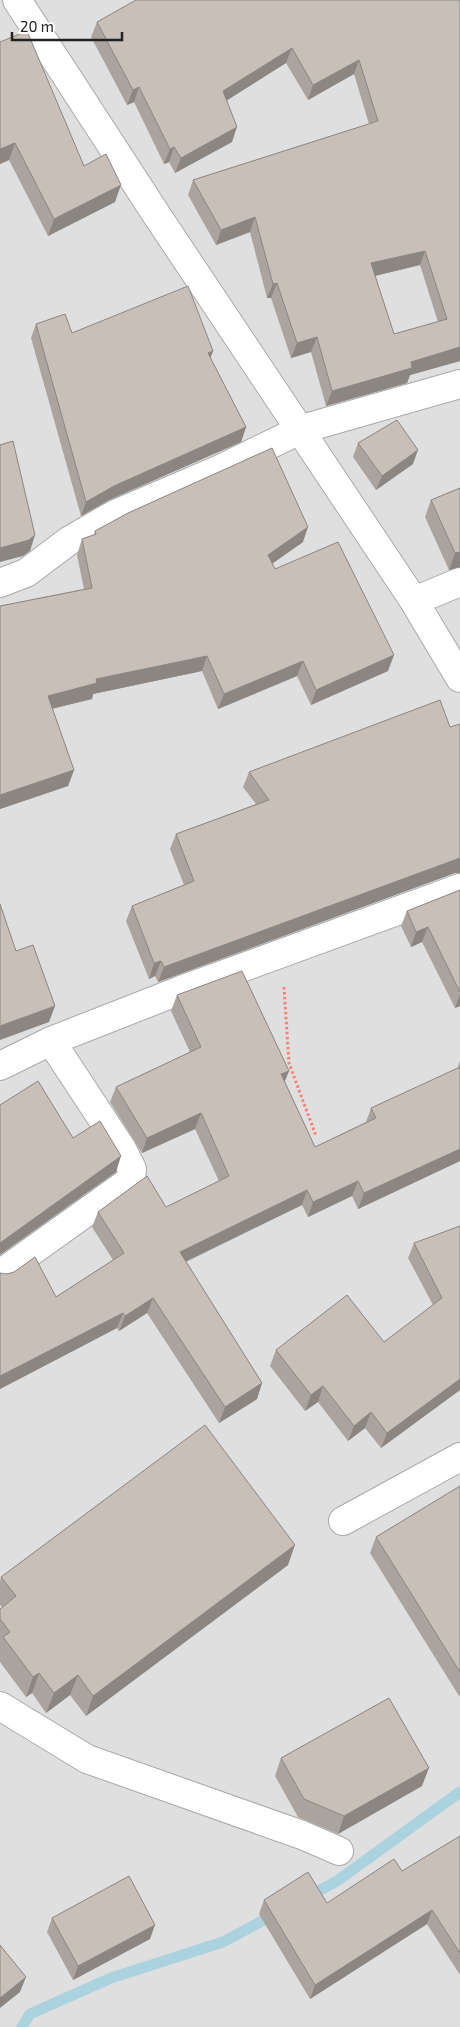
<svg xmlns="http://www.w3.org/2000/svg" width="460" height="2027" viewBox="0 0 460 2027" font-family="'Exo 2',sans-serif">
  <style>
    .residential { fill: #e0dfdf }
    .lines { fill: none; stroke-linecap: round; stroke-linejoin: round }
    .stream { stroke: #aad3df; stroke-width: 11 }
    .minor-casing { stroke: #a9a9a9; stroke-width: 30 }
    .path { stroke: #fa8072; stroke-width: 3; stroke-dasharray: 2.5 2.5; stroke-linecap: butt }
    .minor { stroke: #fff; stroke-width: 28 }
    .wall { fill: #aba49e; fill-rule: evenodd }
    .shaded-wall { fill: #8b8681 }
    .building { fill: #c7bfb8; stroke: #8b8681; fill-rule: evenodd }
  </style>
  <rect width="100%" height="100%" fill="#f2efe9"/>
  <path class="residential" d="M0,0H460V2027H0Z"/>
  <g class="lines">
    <path class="stream" d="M307,1897L337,1881L460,1792
      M22,2027L30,2014L111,1978L223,1942L275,1914"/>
    <g class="minor-casing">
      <path id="minor" d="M17,0L156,214L414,601L460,678
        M0,583L26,573L70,540L115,514L220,469L302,429L460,384
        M414,601L460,582
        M0,1066L51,1041L181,990L460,888
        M0,1274L131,1180L132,1169L122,1149L51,1041
        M343,1521L460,1457
        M0,1706L87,1759L302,1835L339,1851"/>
    </g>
    <path class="path" d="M284,987L289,1063L316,1136"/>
    <use href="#minor" class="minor"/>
  </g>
  <path class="wall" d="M460,0V362V361L410,375L407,383L326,406L311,352L291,358L271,298H267L250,232L216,245L188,195L193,180L369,124L354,74L308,100L286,63L227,100L232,142L175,173L169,162L164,164L134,102L127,105L91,37L97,22ZM420,265L438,322L394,334L375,276Z
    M0,42L84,166L115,202L48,236L9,160L0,164Z
    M36,324L72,333L213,351L210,358L246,427L241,442L109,500L81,516L31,338Z
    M358,443L413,464L376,490L353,457Z
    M460,488V567L449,570L425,517L431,500Z
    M95,531L303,542L272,563L275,569L388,671L311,705L297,676L218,709L202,671L93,694L92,699L52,709L74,770L68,786L0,809V606L84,589L77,555L82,539L94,535Z
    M450,727L455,873L158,982L155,976L149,979L126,921L132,906L184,885L170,849L176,834L256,804L243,787L249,772Z
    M460,890V1006L455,1008L422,942L411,947L401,926L407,911Z
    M177,995L285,1082L315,1147L366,1122L371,1108L457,1069L460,1061V1161L358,1209L352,1196L308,1217L302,1205L186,1262L262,1383L257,1399L219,1423L147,1313L119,1331L117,1328L0,1389V1273L56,1297L113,1260L92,1227L98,1212L166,1207L219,1181L195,1129L142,1153L110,1102L116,1087L190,1052L171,1011Z
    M460,1226V1390L381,1448L365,1428L348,1441L318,1402L305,1411L270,1366L276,1350L384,1342L433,1305L408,1258L414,1243Z
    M460,1486V1695L459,1696L370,1553L376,1537Z
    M288,1565L86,1716L70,1695L46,1713L32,1693L26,1697L0,1662V1609L2,1607L0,1605V1581L1,1577Z
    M281,1758L422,1786L338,1834L298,1817L275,1776Z
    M460,1836V1975L427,1924L310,1999L259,1914L264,1900L327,1903L402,1871Z
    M52,1918L150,1939L73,1980L47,1932Z"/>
  <path class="shaded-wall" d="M292,48L286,63L218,106L223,91Z
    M359,60L354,74L308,100L313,85Z
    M139,87L134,102L127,105L133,90Z
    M237,127L232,142L175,173L181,158Z
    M15,143L9,160L0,164V149Z
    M174,147L169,162L164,164L170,149Z
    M121,185L115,202L48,236L54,219Z
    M255,217L250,232L216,245L221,230Z
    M425,251L420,265L366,278L371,263Z
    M277,283L271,298H267L273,284Z
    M317,337L311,352L291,358L297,343Z
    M460,347V361L410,375L407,383L326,406L332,391L411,362Z
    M213,351L208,365V353Z
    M246,427L241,442L109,500L81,516L86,502L114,486Z
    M418,450L413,464L376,490L382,476Z
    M308,527L303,542L262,571L268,555Z
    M35,535L30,551L23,556L0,562V548Z
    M460,552V567L449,570L455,553Z
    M394,655L388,671L311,705L316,690Z
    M207,656L202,671L93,694L92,699L42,711L48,696L96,679Z
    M303,661L297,676L218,709L224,694Z
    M74,770L68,786L0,809V795Z
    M460,858V873H455L158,982L164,967Z
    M428,927L422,942L411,947L416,932Z
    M161,961L155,976L149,979L154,963Z
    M460,994V1006L455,1008Z
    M55,1006L49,1022L0,1040V1026Z
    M289,1071L283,1086L281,1074Z
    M201,1113L195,1129L142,1153L147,1138Z
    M460,1149V1161L358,1209L364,1193Z
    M121,1156L116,1172L0,1255V1243Z
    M358,1181L352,1196L308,1217L313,1202Z
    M307,1190L302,1205L174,1267L180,1252Z
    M153,1298L147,1313L119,1331L125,1316Z
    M123,1313L117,1328L0,1389V1376Z
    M460,1379V1390L381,1448L387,1433Z
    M262,1383L257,1399L219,1423L225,1407Z
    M323,1386L318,1402L305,1411L311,1395Z
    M371,1412L365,1428L348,1441L354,1426Z
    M295,1545L288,1565L86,1716L93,1696Z
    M39,1673L32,1693L26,1697L33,1677Z
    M78,1675L70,1695L46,1713L54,1693Z
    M429,1768L422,1786L338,1834L344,1816Z
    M432,1910L427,1924L310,1999L315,1985Z
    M155,1925L150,1939L73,1980L78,1966Z
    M26,1977L20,1992L0,2008V1998Z"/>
  <path class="building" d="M136,0H460V347L411,362L412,368L332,391L317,337L297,343L277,283L273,284L255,217L221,230L193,180L378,121L359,60L313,85L292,48L223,91L237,127L181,158L174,147L170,149L139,87L133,90L97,22ZM425,251L447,319L394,334L371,263Z
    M27,31L84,166L106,154L121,185L54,219L15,143L0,149V42Z
    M188,286L213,351L208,353L246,427L114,486L86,502L36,324L65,314L72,333Z
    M397,420L418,450L382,476L358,443Z
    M13,441L35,535L29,540L0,548V445Z
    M272,448L308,527L268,555L275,569L338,542L394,655L316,690L303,661L224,694L207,656L96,679L97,683L48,696L74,770L0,795V606L92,588L82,539L96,534L95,531L128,513Z
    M460,488V552L455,553L431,500Z
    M440,700L450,727L460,724V858L164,967L161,961L154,963L132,906L194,881L176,834L269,800L249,772Z
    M460,890V992L428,927L416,932L407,911Z
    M0,904L16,951L33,945L55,1006L0,1026Z
    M242,971L289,1071L281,1074L315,1147L376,1118L371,1108L460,1067V1149L364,1193L358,1181L313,1202L307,1190L180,1252L262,1383L225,1407L153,1298L125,1316L123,1313L0,1376V1273L7,1274L14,1272L35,1257L56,1297L124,1253L98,1212L147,1176L166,1207L229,1176L201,1113L147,1138L116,1087L201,1047L177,995Z
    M38,1081L73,1138L100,1121L121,1156L0,1243V1105Z
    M460,1226V1379L387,1433L371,1412L354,1426L323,1386L311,1395L276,1350L347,1295L384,1342L442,1298L414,1243Z
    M205,1425L295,1545L93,1696L78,1675L54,1693L39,1673L33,1677L3,1637L10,1632L0,1619V1609L16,1596L1,1577Z
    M460,1486V1672L376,1537Z
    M389,1698L429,1768L344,1816L304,1799L281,1758Z
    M460,1836V1953L432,1910L315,1985L264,1900L308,1872L327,1903L394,1859L402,1871Z
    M129,1876L155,1925L78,1966L52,1918Z
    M0,1945L26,1977L0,1998Z"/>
  <path d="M12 32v8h110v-8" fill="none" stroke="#222222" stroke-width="2.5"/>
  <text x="20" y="32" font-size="15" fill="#222222" stroke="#ffffff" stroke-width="4" paint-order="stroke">20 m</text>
</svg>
